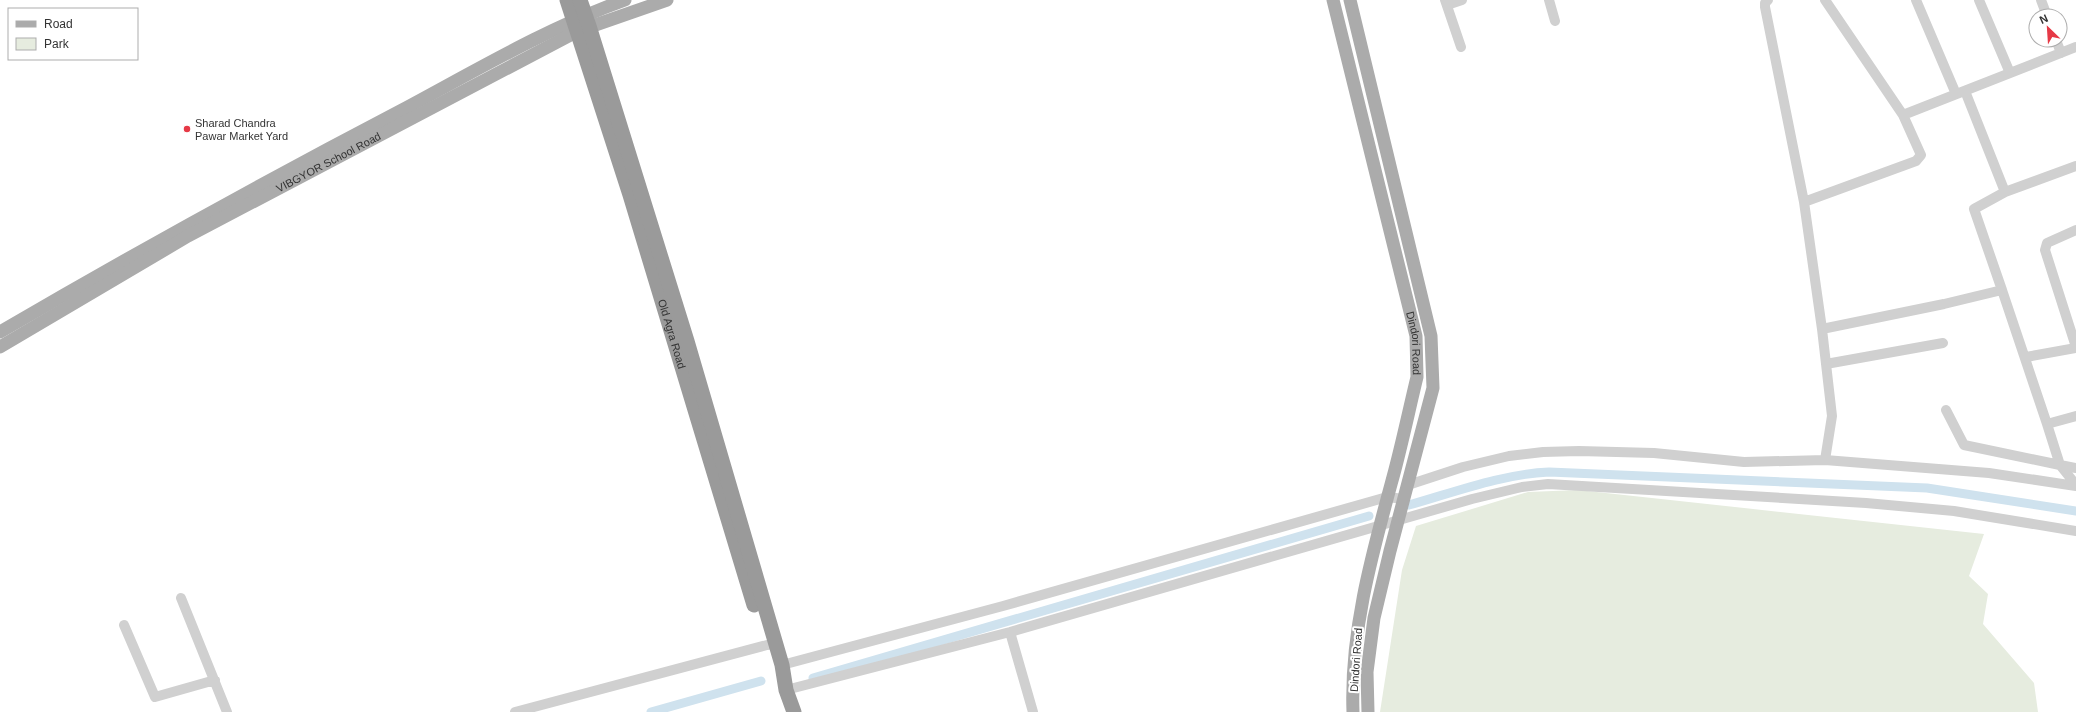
<svg xmlns="http://www.w3.org/2000/svg" width="2076" height="712" viewBox="0 0 2076 712" font-family="Helvetica,sans-serif">
  <style>
    .green { fill: #e6ecdf }
    .lines { fill: none; stroke-linecap: round; stroke-linejoin: round }
    .canal { stroke: #cfe2ee; stroke-width: 9 }
    .minor { stroke: #d0d0d0; stroke-width: 10 }
    .major { stroke: #ababab; stroke-width: 13 }
    .highway { stroke: #9a9a9a; stroke-width: 15 }
    .poi-dot { fill: #e63946; stroke: #fff; stroke-width: 1.5 }
    .labels { text-anchor: middle; stroke-width: 4; stroke-linejoin: round; paint-order: stroke }
    .poi-label { font-size: 11px; fill: #333; stroke: #fff; text-anchor: start }
    .street-label { font-size: 11px; fill: #333; stroke: #fff }
  </style>
  <rect width="100%" height="100%" fill="#fff"/>
  <path class="green" d="M1578,490L1984,534L1969,576L1988,594L1983,624L2034,683L2038,712H1380L1402,570L1416,526L1528,492Z"/>
  <g class="lines">
    <path class="canal" d="M1409,505C1455,492 1502,474 1549,472L1927,488L2076,511
      M813,678L1369,516
      M651,712L761,681"/>
    <path class="minor" d="M1445,0L1461,47
      M1549,0L1555,21
      M1916,0L1956,94
      M1979,0L2010,73
      M2041,0L2047,16
      M1447,5L1462,0
      M2056,40L2061,53
      M1965,91L2005,192L2076,166
      M1903,115L2076,47
      M1804,202L1916,161L1921,155L1903,115L1825,0
      M2076,230L2047,243L2045,250L2076,347
      M2002,290L1974,209L2005,192
      M1822,329L1944,304L2002,290L2047,424L2076,416
      M2026,357L2076,348
      M1826,364L1943,343
      M1946,410L1964,445L2060,465L2076,485
      M2047,424L2060,465L2076,468
      M1825,460L1989,473L2076,486
      M1408,485L1463,467L1509,456L1543,452L1579,451L1654,453L1744,462L1825,460L1832,416L1822,329L1804,202L1765,7V3L1768,0
      M181,598L227,712
      M124,625L155,697L215,680
      M1010,632L1033,712
      M782,665L1003,606L1387,497L1404,499
      M786,690L1010,632L1472,499L1522,487L1548,484L1866,503L1954,511L2076,531
      M515,712L767,645L776,644"/>
    <g class="major">
      <path id="s1" d="M1333,0L1416,336L1417,377C1409,410 1402,444 1393,477C1372,554 1350,632 1353,712"/>
      <path d="M1350,0L1431,336L1433,388L1390,551L1374,618L1367,672L1368,712"/>
      <path d="M0,332C132,255 266,181 402,110C475,71 547,28 625,0"/>
      <path id="s2" d="M0,347L188,236L578,31L667,0"/>
    </g>
    <g class="highway">
      <path id="s3" d="M567,0L630,195L754,605"/>
      <path d="M580,0L589,26L687,341L782,665L786,690L794,712"/>
    </g>
  </g>
  <circle class="poi-dot" cx="187" cy="129" r="4"/>
  <g class="labels">
    <g class="poi-label">
      <text x="195" y="127">Sharad Chandra<tspan x="195" dy="13">Pawar Market Yard</tspan></text>
    </g>
    <g class="street-label">
      <text dy="4" stroke="none"><textPath href="#s2" startOffset="377">VIBGYOR School Road</textPath></text>
      <text dy="4" stroke="none"><textPath href="#s3" startOffset="350">Old Agra Road</textPath></text>
      <text dy="4" stroke="none"><textPath href="#s1" startOffset="353">Dindori Road</textPath></text>
      <text transform="translate(1356 660) rotate(-86)" y="4">Dindori Road</text>
    </g>
  </g>
  <rect x="8" y="8" width="130" height="52" fill="#ffffff" stroke="#adadad"/>
  <rect x="16" y="21" width="20" height="6" fill="#ababab" stroke="#adadad"/>
  <text x="44" y="28" font-size="12" fill="#333333">Road</text>
  <rect x="16" y="38" width="20" height="12" fill="#e6ecdf" stroke="#adadad"/>
  <text x="44" y="48" font-size="12" fill="#333333">Park</text>
  <g transform="translate(2048 28) rotate(335)"><circle r="19" fill="#ffffff" stroke="#adadad"/>
  <path d="M0-3L7 15L0 10L-7 15Z" fill="#e63946"/>
  <text y="-6" font-size="11" font-weight="bold" text-anchor="middle" fill="#333333">N</text>
  </g>
</svg>
